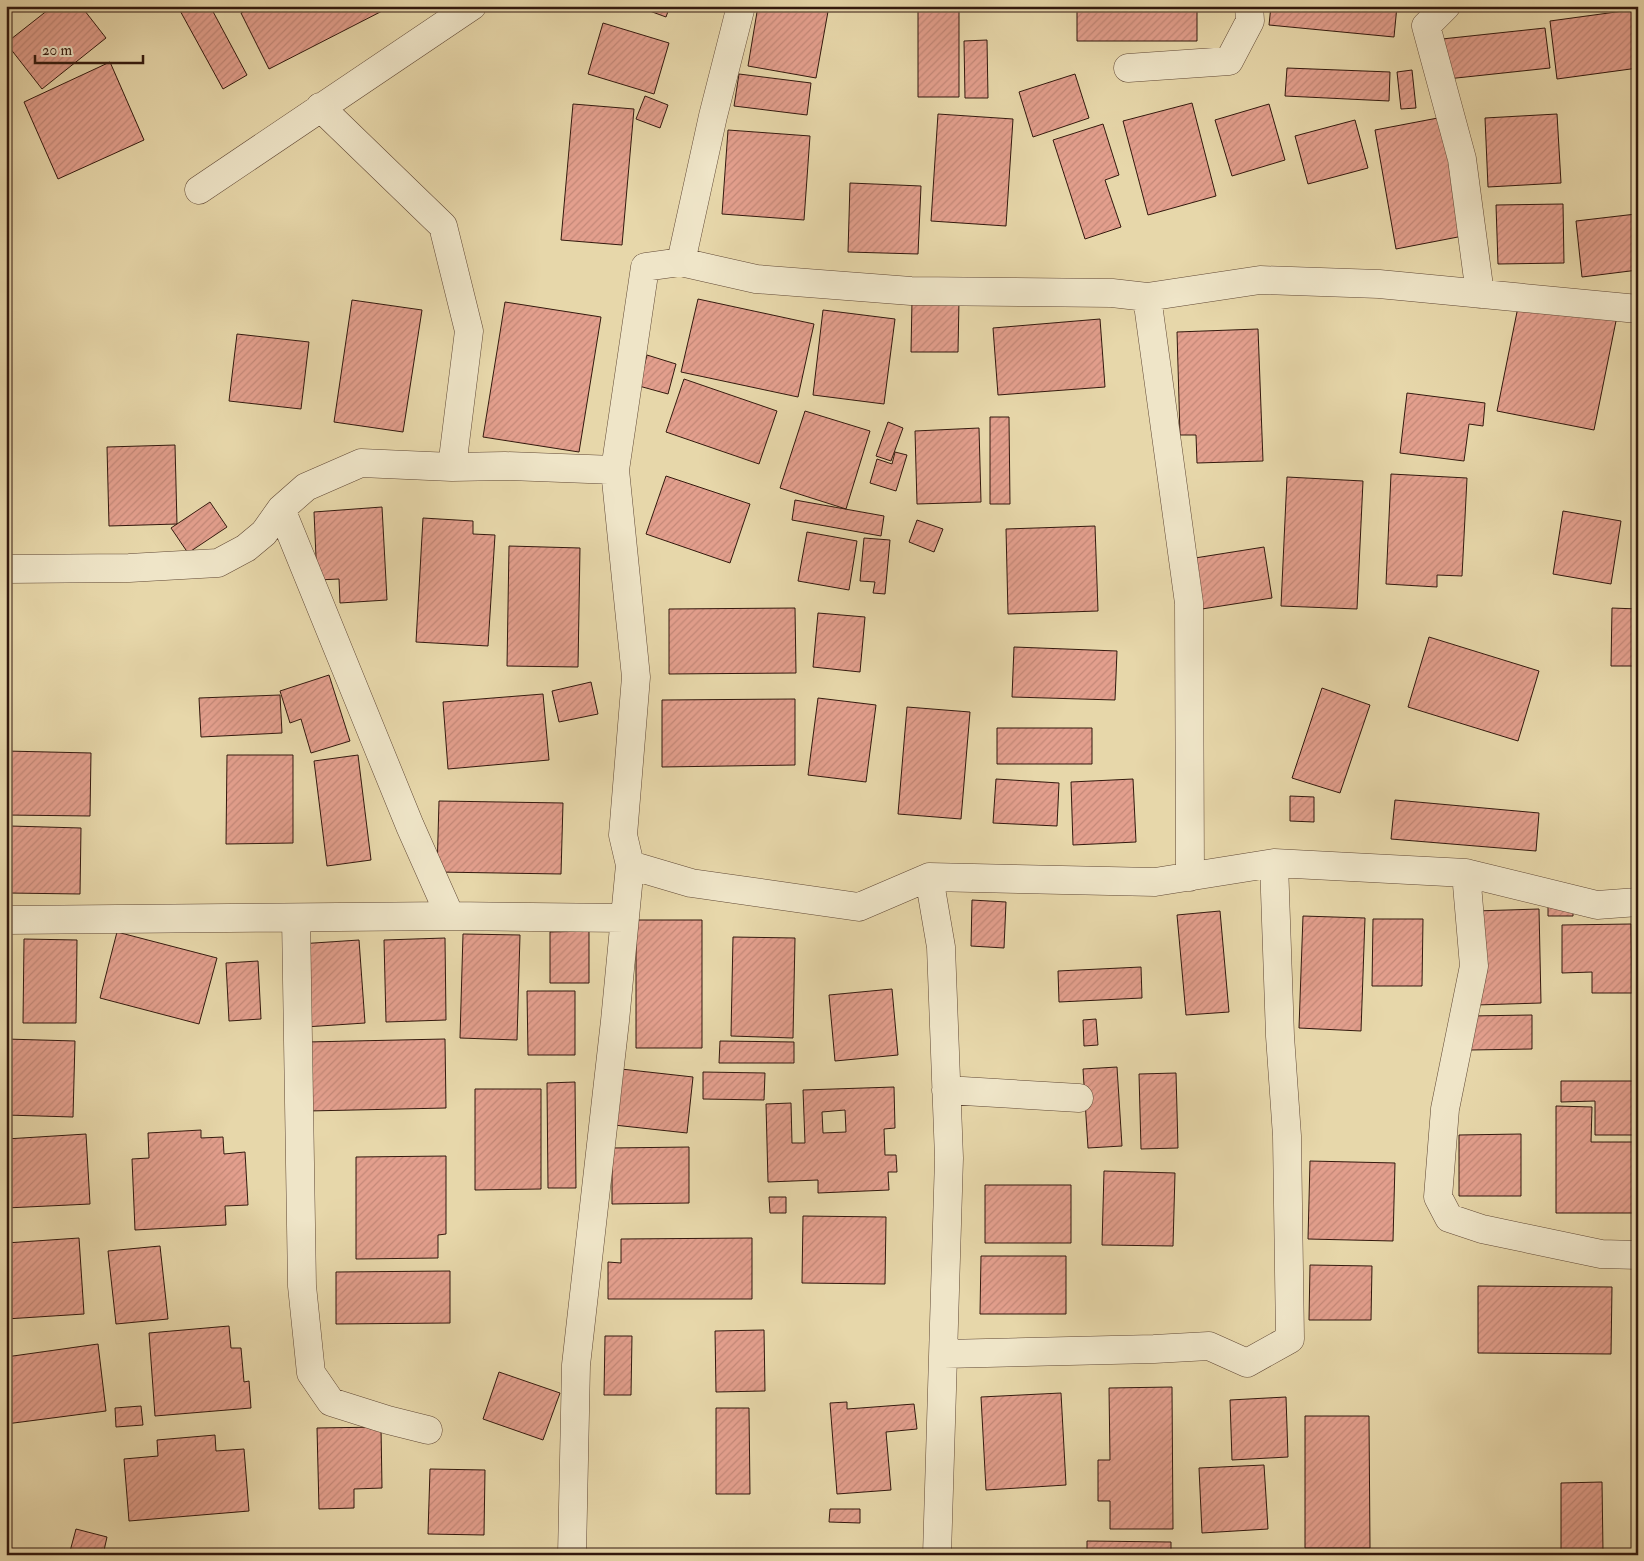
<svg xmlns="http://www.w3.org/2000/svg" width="1644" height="1561" viewBox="0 0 1644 1561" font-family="'IM FELL Double Pica',serif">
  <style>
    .building { fill: url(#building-hatch); stroke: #33190e; fill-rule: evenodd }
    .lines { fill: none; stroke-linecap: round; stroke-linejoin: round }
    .minor-casing { stroke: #604835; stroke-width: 29 }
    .minor { stroke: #efe5c8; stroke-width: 28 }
  </style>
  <defs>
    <pattern id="building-hatch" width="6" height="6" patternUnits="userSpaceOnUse" patternTransform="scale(1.25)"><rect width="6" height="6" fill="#e39f8d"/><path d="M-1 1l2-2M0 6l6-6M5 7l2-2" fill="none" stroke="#c38878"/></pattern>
  </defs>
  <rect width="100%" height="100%" fill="#e7d7aa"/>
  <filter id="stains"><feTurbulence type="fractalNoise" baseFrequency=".004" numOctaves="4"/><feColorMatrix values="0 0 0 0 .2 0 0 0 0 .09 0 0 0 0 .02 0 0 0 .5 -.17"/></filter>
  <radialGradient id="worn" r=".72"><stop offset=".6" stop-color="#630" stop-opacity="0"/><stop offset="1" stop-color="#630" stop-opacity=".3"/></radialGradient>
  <path class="building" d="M53,6H81L106,38L42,89L6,43Z
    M210,6L247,75L223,89L178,7Z
    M254,6H387L388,8L269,69L241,13Z
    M636,6H670L666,17Z
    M758,6H829L816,78L748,66Z
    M918,6H959V97H918Z
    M994,6H1043V10H994Z
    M1077,6H1197V41H1077Z
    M1271,6H1397L1394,37L1269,25Z
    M1638,9V68L1557,79L1550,21Z
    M603,23L669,43L654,94L588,74Z
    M1545,28L1550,68L1447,79L1442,39Z
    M987,40L988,98H965L964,41Z
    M110,62L144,140L58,179L24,102Z
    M1287,68L1390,72L1389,101L1285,96Z
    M1412,70L1416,108L1401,109L1397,72Z
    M739,74L811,83L807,115L734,106Z
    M1075,74L1089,118L1033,137L1019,92Z
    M645,96L668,105L660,128L636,119Z
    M1192,103L1216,196L1148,215L1123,121Z
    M573,104L634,109L622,245L561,240Z
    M1269,104L1285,160L1232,176L1215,120Z
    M938,114L1013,119L1006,226L931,221Z
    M1557,114L1561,183L1488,187L1485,118Z
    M1443,117L1463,236L1396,249L1375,130Z
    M1355,120L1368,168L1308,184L1295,136Z
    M1103,124L1119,175L1105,180L1121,227L1085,239L1053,140Z
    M728,130L810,136L804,220L722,214Z
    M850,183L921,186L918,254L848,252Z
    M1563,204L1564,263L1498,264L1496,205Z
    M1636,214L1638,232V270L1582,277L1576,221Z
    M1520,297L1617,316L1594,430L1497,411Z
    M698,299L814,324L798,397L681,372Z
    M352,300L422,310L403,432L334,422Z
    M912,300H959L958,352H911Z
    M505,302L601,317L579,452L483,437Z
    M823,310L895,319L884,404L813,395Z
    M1100,319L1105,387L998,395L993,328Z
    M1258,329L1263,461L1197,463L1196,435H1180L1177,332Z
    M237,334L309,342L301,409L229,401Z
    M647,355L676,364L668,394L639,386Z
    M684,379L777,411L759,464L666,432Z
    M1407,393L1485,403L1483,426L1469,424L1464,461L1400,453Z
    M805,411L870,431L846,509L780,488Z
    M990,417H1009L1010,504H990Z
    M888,422L903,428L891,461L876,456Z
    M979,428L981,502L917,504L915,431Z
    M175,445L177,524L109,526L107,447Z
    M895,452L907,455L896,491L870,483L877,459L892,464Z
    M1391,474L1467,478L1462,576L1437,575V587L1386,584Z
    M666,476L750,504L730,563L646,534Z
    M1287,477L1363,481L1357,609L1281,606Z
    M795,500L884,516L881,536L792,520Z
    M210,502L227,527L188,553L171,528Z
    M382,507L387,600L340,603L339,579L317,580L314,512Z
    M1563,511L1621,521L1611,584L1553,574Z
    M423,518L473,521V534L495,535L488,646L416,642Z
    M917,520L943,529L934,552L909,542Z
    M1095,526L1098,611L1008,614L1006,529Z
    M807,532L857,541L849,590L798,581Z
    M864,538L890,540L885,594L873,593L875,582L860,581Z
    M509,546L580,548L578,667L507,666Z
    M1264,547L1272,598L1202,609L1195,558Z
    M795,608L796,673L669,674V609Z
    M1612,608L1638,609V666H1611Z
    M818,613L865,617L860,672L813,667Z
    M1429,637L1539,671L1518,741L1408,707Z
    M1014,647L1117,651L1115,700L1012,697Z
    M329,675L350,741L311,753L301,719L290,723L280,691Z
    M591,682L598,714L559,722L552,691Z
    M1322,688L1370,705L1340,793L1292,778Z
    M543,694L549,760L448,769L443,702Z
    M280,695L282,733L201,737L199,698Z
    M818,698L876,705L866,782L808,775Z
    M795,699V765L662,767V700Z
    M907,707L970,712L961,819L898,814Z
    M997,728H1092V764H997Z
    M6,751L91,753L90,816L6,815Z
    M227,755H293V843L226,844Z
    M358,755L371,860L327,866L314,761Z
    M996,779L1059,783L1057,826L993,823Z
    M1133,779L1136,842L1073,845L1071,782Z
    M1290,796L1314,797V822L1290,821Z
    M1395,800L1539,813L1536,851L1391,839Z
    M439,801L563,803L561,874L437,872Z
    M10,826L81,828L80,894L8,893Z
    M1548,896H1573V916H1548Z
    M972,900L1006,902L1004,948L971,946Z
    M1539,909L1541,1003L1476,1005L1475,911Z
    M1220,911L1229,1012L1186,1015L1177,915Z
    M1303,916L1365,918L1361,1031L1299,1028Z
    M1373,919H1423L1422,986H1372Z
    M636,920H702V1048H636Z
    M1631,924L1632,993H1592V972L1562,973V925Z
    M589,931V983H550V932Z
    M117,932L217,958L199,1024L100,998Z
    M463,934L520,935L517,1040L460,1038Z
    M733,937L795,938L793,1038L731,1036Z
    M445,938L446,1020L386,1022L384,940Z
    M24,939L77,940L76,1023H23Z
    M359,940L365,1023L305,1027L299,944Z
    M258,961L261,1019L229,1021L226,963Z
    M1141,967L1142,998L1059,1002L1058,971Z
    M6,978H11L10,1026H6Z
    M892,989L898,1055L835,1061L829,995Z
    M527,991H575V1055H528Z
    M1532,1015V1049L1470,1050L1469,1016Z
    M1096,1019L1098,1045L1084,1046L1083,1020Z
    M6,1039L75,1041L73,1117L6,1115Z
    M445,1039L446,1108L308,1111L307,1042Z
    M720,1041L794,1042V1063H719Z
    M1117,1067L1122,1146L1088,1148L1083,1069Z
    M621,1069L693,1077L687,1133L614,1125Z
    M703,1072L765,1073L764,1100L703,1099Z
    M1176,1073L1178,1148L1141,1149L1139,1074Z
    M1561,1081H1638V1135H1595V1101L1561,1102Z
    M575,1082L576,1188H548L547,1083Z
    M894,1087L895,1128L884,1129L885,1155H896L897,1172H888L889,1190L818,1193V1180L768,1182L766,1104L791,1103L792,1143H805L803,1090ZM845,1110L846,1132L823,1133L822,1112Z
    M475,1089H541V1189L475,1190Z
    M1556,1106L1592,1107L1591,1142H1633V1175H1638L1636,1213H1556Z
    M201,1130V1138L223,1137L224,1154L245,1152L248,1205L225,1206L226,1225L135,1230L132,1159L149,1158L148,1133Z
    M86,1134L90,1204L6,1208V1139Z
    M1521,1134V1196H1459V1135Z
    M689,1147V1203L612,1204V1148Z
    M446,1156V1234L438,1235V1258L356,1259V1157Z
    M1310,1161L1395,1163L1393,1241L1308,1239Z
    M1104,1171L1175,1173L1173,1246L1102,1245Z
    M985,1185H1071V1243H985Z
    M769,1197H786V1213H770Z
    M803,1216L886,1217L885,1284L802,1283Z
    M79,1238L84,1314L6,1319V1243Z
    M752,1238V1299H608V1262L621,1263V1239Z
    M160,1246L168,1319L116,1324L108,1251Z
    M981,1256H1066V1314H980Z
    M1310,1265L1372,1266L1371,1320H1309Z
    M450,1271V1323L336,1324V1272Z
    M1478,1286L1612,1287L1611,1354L1478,1353Z
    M229,1326L231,1348H241L244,1382L249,1381L251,1408L155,1416L149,1333Z
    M764,1330L765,1391L716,1392L715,1331Z
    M605,1336H632L631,1395H604Z
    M98,1344L106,1411L6,1424V1357Z
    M499,1372L560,1393L543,1440L483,1419Z
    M1172,1387L1173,1529H1110V1501H1098V1460H1110L1109,1388Z
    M1061,1393L1066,1485L986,1490L981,1397Z
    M1286,1397L1288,1457L1232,1460L1230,1400Z
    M847,1402V1409L914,1404L917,1429L886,1432L891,1490L837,1494L830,1403Z
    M141,1406L143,1425L116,1427L115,1408Z
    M716,1408H749L750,1494H716Z
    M1305,1416H1369L1370,1548H1305Z
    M381,1427L382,1488L354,1489V1508L319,1509L317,1428Z
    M215,1435L216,1451L244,1449L249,1511L129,1521L124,1459L158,1456L157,1440Z
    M1264,1465L1268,1529L1202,1533L1199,1468Z
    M430,1469L485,1470L484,1535L428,1534Z
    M1602,1482L1603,1551L1561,1552V1483Z
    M830,1509H860V1523L829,1522Z
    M76,1529L107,1537L103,1555H69Z
    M1087,1541L1171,1542V1555H1087Z
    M390,1552H446V1555H390Z
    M1005,1552H1070V1555H1005Z"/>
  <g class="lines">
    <g class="minor-casing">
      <path id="minor" d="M1446,6L1426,26L1462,159L1480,294
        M1128,68L1229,61L1250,21L1249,6
        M320,107L443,226L469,331L452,467
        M199,190L472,6
        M681,262L756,279L911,291L1112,293L1147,297L1260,280L1379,284L1638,309
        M1147,297L1189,603L1190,877
        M281,509L410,826L450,916L624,918
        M6,569L129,568L218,563L246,548L264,533L281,509L306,487L361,463L452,467L505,466L615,470
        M630,865L691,883L859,907L929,877L1155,882L1274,863L1466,873L1597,905L1638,902
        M1466,873L1474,966L1445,1109L1438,1197L1449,1218L1482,1229L1601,1254L1638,1255
        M929,877L941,947L949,1158L937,1555
        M296,918L302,1286L311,1373L331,1402L388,1420L428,1430
        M6,920L450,916
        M946,1090L1079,1098
        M944,1354L1154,1349L1209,1346L1247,1363L1290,1339L1287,1136L1280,1036L1274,863
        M572,1555L576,1365L615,1021L630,865L623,835L636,677L615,470L645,267L681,262L713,116L741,6"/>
    </g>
    <use href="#minor" class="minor"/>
  </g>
  <rect width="1644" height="1561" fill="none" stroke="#e7d7aa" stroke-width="25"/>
  <rect x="8" y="8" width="1629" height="1546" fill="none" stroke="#33190e" stroke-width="2.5"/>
  <rect x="12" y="12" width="1619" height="1536" fill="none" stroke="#33190e"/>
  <path d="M35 55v8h108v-8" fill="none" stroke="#33190e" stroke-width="2.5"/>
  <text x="42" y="55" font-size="15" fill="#33190e" stroke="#efe5c8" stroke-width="4" paint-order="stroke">20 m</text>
  <rect width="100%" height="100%" filter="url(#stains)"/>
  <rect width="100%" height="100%" fill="url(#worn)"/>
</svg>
